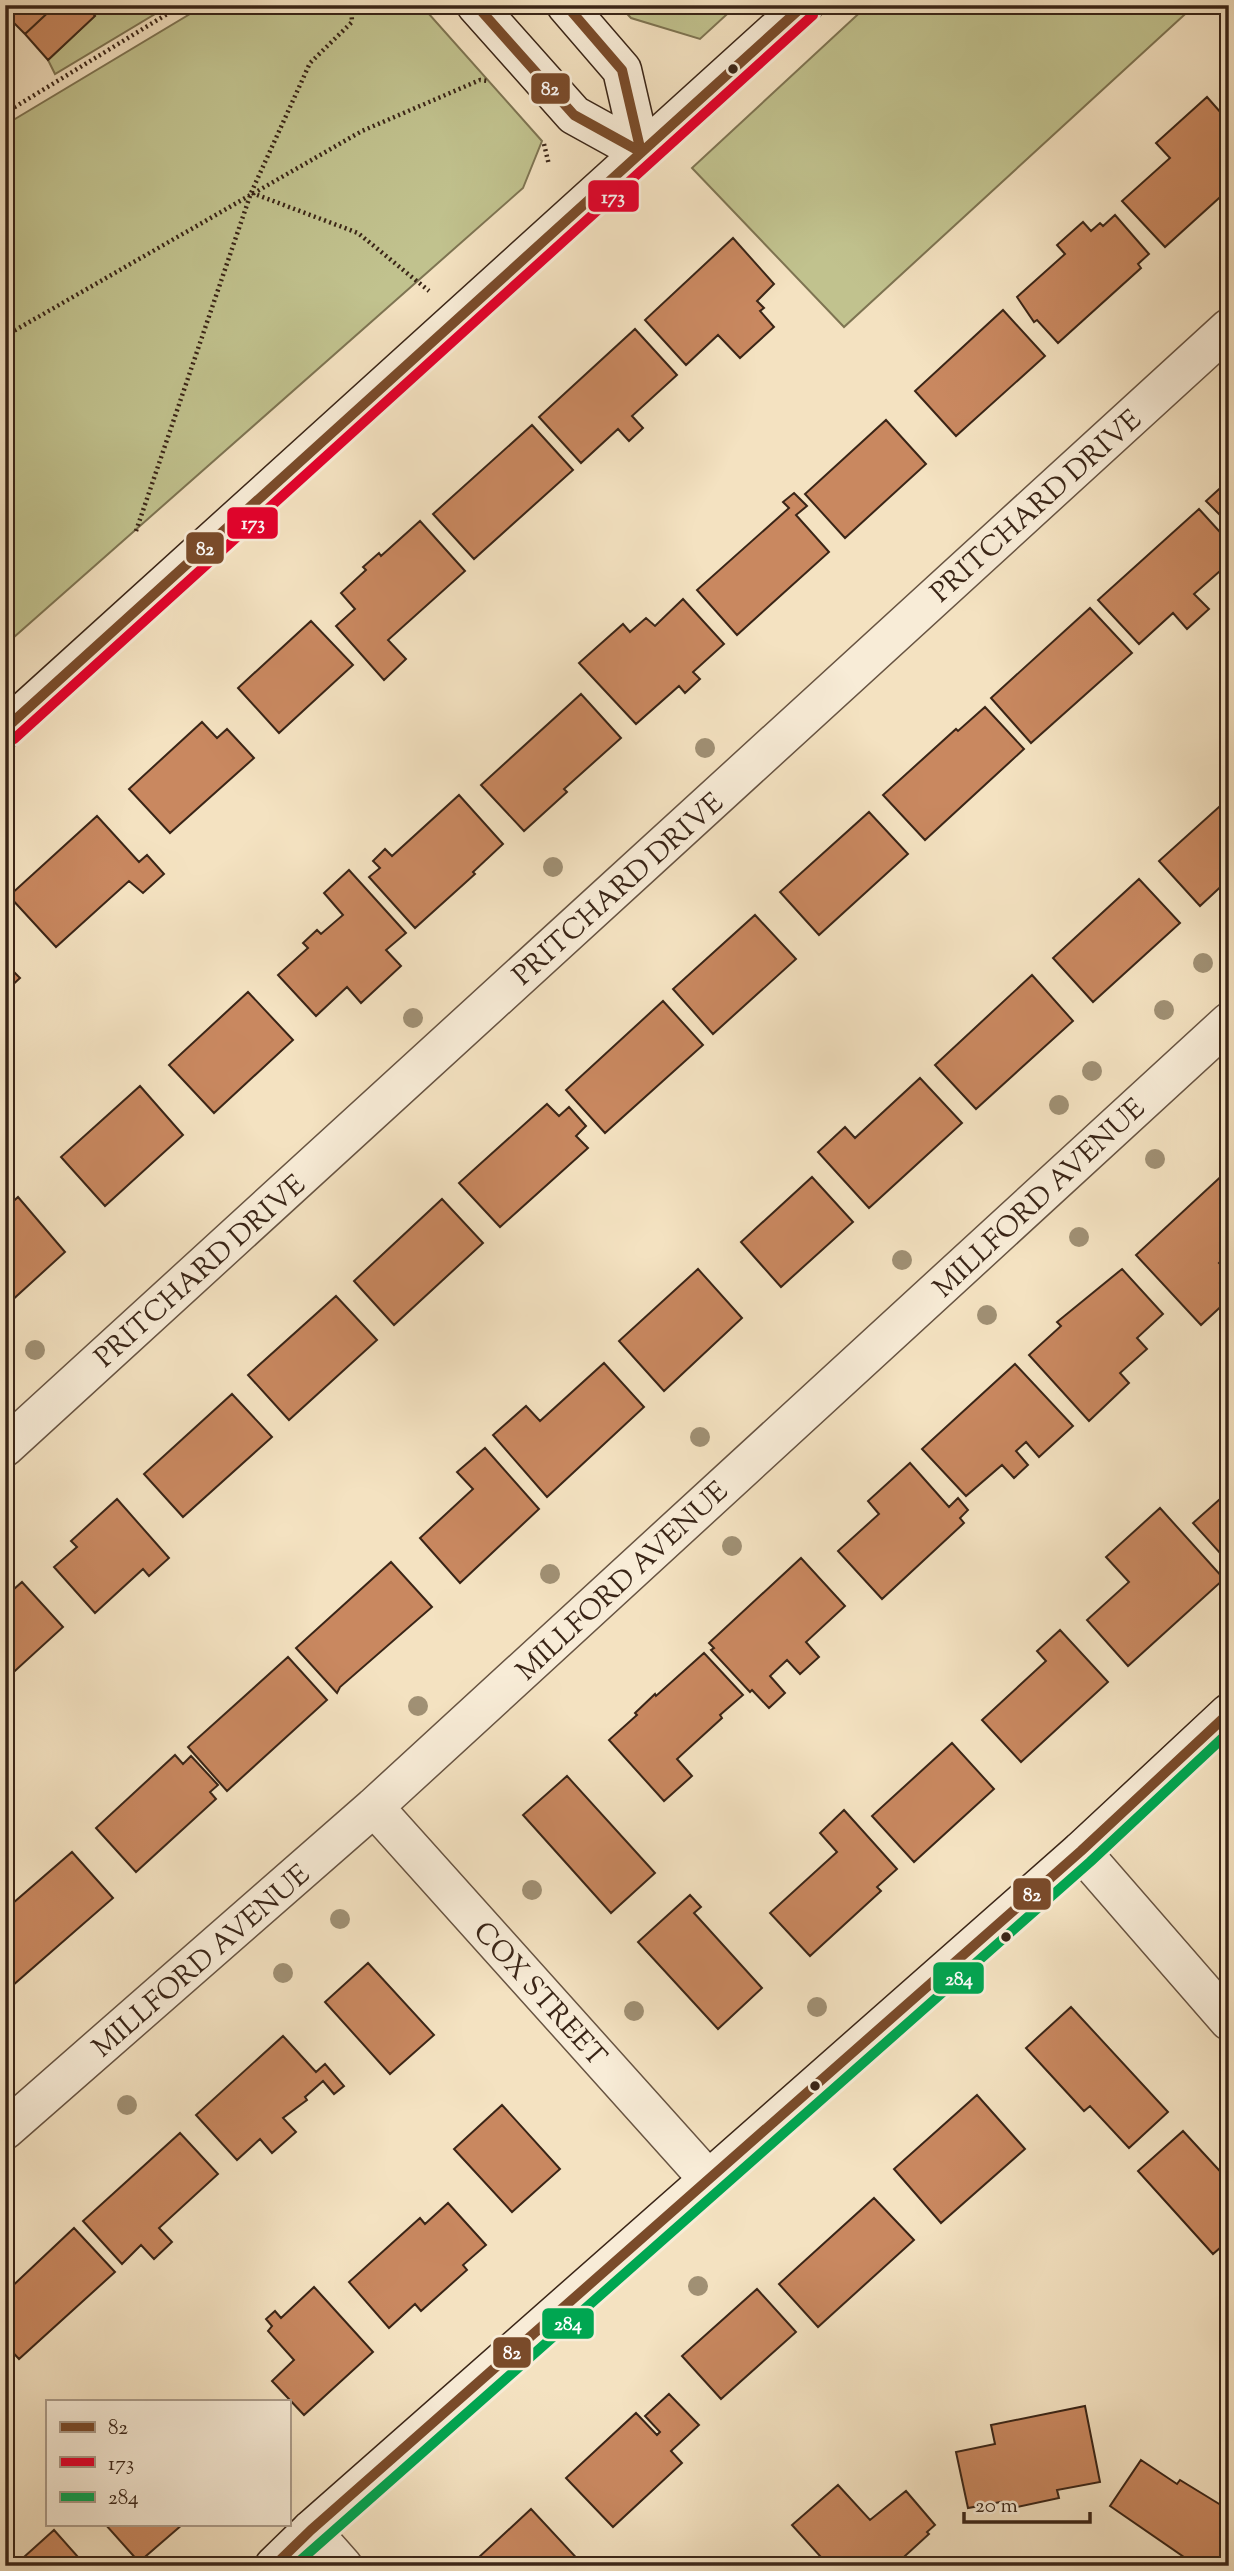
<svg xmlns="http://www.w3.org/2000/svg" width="1234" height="2571" viewBox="0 0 1234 2571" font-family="'Sorts Mill Goudy',serif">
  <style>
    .green { fill: #c1c28e; stroke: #7e7452; stroke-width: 2 }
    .building { fill: #c98860; stroke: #3a2517; stroke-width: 2 }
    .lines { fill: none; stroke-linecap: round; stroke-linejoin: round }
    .street-casing { stroke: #685442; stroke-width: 41 }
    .secondary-casing { stroke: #3a2517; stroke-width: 41 }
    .path { stroke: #3a2517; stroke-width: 4.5; stroke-dasharray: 2 3.5; stroke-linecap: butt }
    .street { stroke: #f8ecd7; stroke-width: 38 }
    .secondary { stroke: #f8ecd7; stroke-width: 38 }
    .bus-1-casing { stroke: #f8ecd7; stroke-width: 16 }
    .bus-2-casing { stroke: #f8ecd7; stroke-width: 16 }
    .bus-3-casing { stroke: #f8ecd7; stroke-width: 16 }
    .bus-1 { stroke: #7a4b2a; stroke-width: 10 }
    .bus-2 { stroke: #e4002b; stroke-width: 10 }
    .bus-3 { stroke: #00a651; stroke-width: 10 }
    .tree { fill: #a09074 }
    .bus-dot { fill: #3a2517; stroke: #f8ecd7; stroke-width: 2.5 }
    .labels { text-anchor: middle; stroke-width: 5; stroke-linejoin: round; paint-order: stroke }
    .street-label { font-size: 28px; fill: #3a2517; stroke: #f8ecd7 }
    .line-badge { stroke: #f8ecd7; stroke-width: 2.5 }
    .badge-label { font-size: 19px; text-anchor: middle; font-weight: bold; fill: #fff }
  </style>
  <rect width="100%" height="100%" fill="#f4e2c1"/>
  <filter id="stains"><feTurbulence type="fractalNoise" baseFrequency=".00286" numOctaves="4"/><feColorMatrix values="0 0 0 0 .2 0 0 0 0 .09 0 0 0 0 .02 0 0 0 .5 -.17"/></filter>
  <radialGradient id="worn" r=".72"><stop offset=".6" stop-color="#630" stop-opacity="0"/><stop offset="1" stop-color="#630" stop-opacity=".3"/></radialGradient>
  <path class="green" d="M98,5H170L55,74L48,60L95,16L92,12Z
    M205,5H421L542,141L523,188L5,645V125Z
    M619,5H737L700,39L631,18Z
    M868,5H1195L844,327L692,168Z"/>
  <path class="building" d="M56,5H86L95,16L48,60L25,34Z
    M56,5L25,34L5,14L6,5Z
    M1207,97L1229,122V189L1165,247L1122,201L1170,158L1156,143Z
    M1115,215L1149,254L1138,264L1141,268L1058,343L1037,320L1034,322L1017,297L1065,254L1057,245L1083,222L1091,231L1100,223L1103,226Z
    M733,238L774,284L757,301L764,308L760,311L774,327L740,358L718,335L686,365L645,320Z
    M1003,310L1045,356L956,436L915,391Z
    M635,329L677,375L632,416L643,428L629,441L618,429L581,463L539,417Z
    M886,420L926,464L845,538L805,494Z
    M532,425L573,470L474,559L433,514Z
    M1229,480V524L1206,501Z
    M794,493L807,506L796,515L829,552L737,635L697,590L789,508L783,502Z
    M1199,509L1229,542V563L1194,594L1209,609L1187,629L1173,613L1139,644L1098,600Z
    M420,521L465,571L388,640L406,659L384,680L336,626L355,609L341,593L366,570L363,567L379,553L381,556Z
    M683,599L724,644L693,672L700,679L685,693L679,686L636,724L579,663L623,624L630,632L646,618L655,626Z
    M1090,608L1132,653L1031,743L991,698Z
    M311,621L353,665L279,733L238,688Z
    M581,694L621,738L564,789L567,792L524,831L481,785Z
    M985,707L1024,749L925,840L883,795L956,729L958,731Z
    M202,722L217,738L227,729L254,758L170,833L129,789Z
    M459,795L503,844L473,872L475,874L415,928L369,877L380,868L373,861L385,849L392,856Z
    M1229,798V879L1200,906L1159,861Z
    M869,812L908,854L819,935L780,892Z
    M97,816L139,862L147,855L164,874L143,893L129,881L56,947L9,896Z
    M349,870L406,933L386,950L401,966L361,1003L347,987L316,1016L278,975L308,948L303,943L317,930L321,934L343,915L324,893Z
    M1139,879L1180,923L1093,1002L1053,958Z
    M755,915L796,959L713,1034L673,989Z
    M5,963L20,978L5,992Z
    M1032,975L1073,1021L976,1109L935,1065Z
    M248,992L293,1040L214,1113L169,1065Z
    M663,1001L703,1045L605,1133L566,1090Z
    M920,1078L962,1123L869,1208L818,1152L845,1127L855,1138Z
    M140,1086L183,1135L105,1206L61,1157Z
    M547,1104L559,1116L569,1107L586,1126L576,1136L588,1148L500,1227L459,1183Z
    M1228,1170L1229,1253L1219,1263L1229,1273V1299L1201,1325L1136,1255Z
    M812,1177L853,1222L781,1287L741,1242Z
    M18,1197L65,1252L9,1303L5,1299V1209Z
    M442,1199L483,1243L394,1325L354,1281Z
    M698,1269L742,1318L664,1391L619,1341Z
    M1122,1269L1163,1314L1137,1338L1147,1349L1120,1373L1129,1383L1089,1421L1029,1355L1061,1326L1057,1322Z
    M336,1296L377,1340L289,1420L248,1375Z
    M604,1363L644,1407L547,1497L493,1435L526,1406L540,1421Z
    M1015,1364L1073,1426L1039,1457L1026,1442L1016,1451L1028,1465L1014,1478L1002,1465L966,1496L922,1449Z
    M232,1394L272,1437L183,1517L144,1474Z
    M485,1448L539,1509L460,1583L420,1538L473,1489L457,1472Z
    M910,1463L949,1507L958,1498L968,1510L960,1518L964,1523L882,1599L838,1551L879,1514L868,1501Z
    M1229,1491V1563L1193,1523Z
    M117,1499L169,1558L149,1576L143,1569L95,1613L54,1567L77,1547L71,1541Z
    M1160,1508L1224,1579L1128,1666L1087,1620L1129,1582L1106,1557Z
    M801,1558L845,1606L806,1642L819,1657L800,1674L787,1660L770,1676L785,1693L769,1708L752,1690L750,1692L711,1650L714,1648L709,1643Z
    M391,1562L432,1607L340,1687L337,1693L296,1648Z
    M22,1582L63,1627L5,1680V1597Z
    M1060,1630L1108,1682L1021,1762L982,1720L1046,1661L1037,1651Z
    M704,1653L743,1695L720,1715L722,1718L677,1759L692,1776L664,1801L609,1740L637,1715L635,1713L655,1694L656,1696Z
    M288,1657L327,1700L227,1791L188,1747Z
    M952,1743L994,1789L914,1862L872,1816Z
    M175,1755L183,1764L191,1756L218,1785L210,1792L216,1799L136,1872L96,1828Z
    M567,1776L655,1873L611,1913L523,1815Z
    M844,1810L897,1869L877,1887L881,1891L810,1956L770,1913L837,1852L820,1833Z
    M72,1852L113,1898L12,1986L5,1978V1910Z
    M690,1895L701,1907L694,1913L762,1988L718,2029L638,1942Z
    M368,1963L434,2035L390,2074L325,2002Z
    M1071,2007L1168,2112L1129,2148L1090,2106L1084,2111L1026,2048Z
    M283,2036L316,2072L325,2064L344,2086L334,2094L323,2081L305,2097L307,2100L283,2118L296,2132L272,2153L260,2139L237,2160L196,2115Z
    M977,2095L1025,2149L941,2223L894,2169Z
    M502,2105L560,2169L512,2212L454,2149Z
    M1183,2131L1229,2181V2240L1213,2254L1138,2171Z
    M180,2133L218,2174L159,2228L172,2242L154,2259L141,2245L122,2264L83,2221Z
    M874,2198L914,2240L818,2327L779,2284Z
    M448,2203L486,2245L463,2265L467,2270L421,2311L415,2304L389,2328L349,2282L420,2218L425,2224Z
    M74,2228L115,2272L19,2359L5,2344V2293Z
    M314,2287L373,2352L304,2415L272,2381L294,2360L268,2331L272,2326L266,2319L275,2311L281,2318Z
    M757,2289L796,2332L721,2399L682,2356Z
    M669,2394L699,2425L671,2451L682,2463L613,2527L566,2478L636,2413L657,2435L660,2432L645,2416Z
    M1085,2406L1100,2482L1057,2490L1059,2498L1003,2510L1001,2502L968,2508L956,2452L995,2444L991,2425Z
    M1141,2460L1177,2484L1180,2480L1229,2510V2543L1214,2566H1197L1110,2506Z
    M838,2485L870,2520L906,2491L935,2525L927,2532L929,2534L894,2566H829L792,2525Z
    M531,2509L584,2566H486L478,2558Z
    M105,2524H183L139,2562Z
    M54,2530L86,2566H14Z"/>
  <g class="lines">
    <g class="street-casing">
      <path id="street" d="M5,1447L1229,328
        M374,1807L708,2179
        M1081,1851L1229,2021
        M5,2130L374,1807L1229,1022
        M311,2530L343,2566"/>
    </g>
    <g class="secondary-casing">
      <path id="secondary" d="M476,5L574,115L641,152
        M566,5L622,70L641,152
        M5,729L804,5
        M274,2566L311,2530L1081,1851L1229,1713"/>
    </g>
    <path class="path" d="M5,99L13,108
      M5,113L182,5
      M544,144L549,165
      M252,193L358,233L429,291
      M5,336L362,131L480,80L488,81
      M136,531L251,193L310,63L352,22L351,5"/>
    <use href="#street" class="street"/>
    <use href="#secondary" class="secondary"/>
    <g class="bus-1-casing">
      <path id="bus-1" d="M476,5L574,115L641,152
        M566,5L622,70L641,152
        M5,729L804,5
        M274,2566L311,2530L1081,1851L1229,1713"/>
    </g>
    <g class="bus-2-casing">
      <path id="bus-2" d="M14,739L813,15"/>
    </g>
    <g class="bus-3-casing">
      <path id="bus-3" d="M294,2566L1090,1862L1229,1732"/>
    </g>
    <use href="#bus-1" class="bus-1"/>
    <use href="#bus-2" class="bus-2"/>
    <use href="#bus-3" class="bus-3"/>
  </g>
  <g class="tree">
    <circle cx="705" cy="748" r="10"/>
    <circle cx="553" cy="867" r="10"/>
    <circle cx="1203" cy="963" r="10"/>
    <circle cx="1164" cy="1010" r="10"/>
    <circle cx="413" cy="1018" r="10"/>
    <circle cx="1092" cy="1071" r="10"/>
    <circle cx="1059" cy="1105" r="10"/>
    <circle cx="1155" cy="1159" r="10"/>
    <circle cx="1079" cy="1237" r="10"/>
    <circle cx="902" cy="1260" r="10"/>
    <circle cx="987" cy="1315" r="10"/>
    <circle cx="35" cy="1350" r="10"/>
    <circle cx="700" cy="1437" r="10"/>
    <circle cx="732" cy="1546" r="10"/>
    <circle cx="550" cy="1574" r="10"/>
    <circle cx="418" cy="1706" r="10"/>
    <circle cx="532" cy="1890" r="10"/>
    <circle cx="340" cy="1919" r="10"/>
    <circle cx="283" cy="1973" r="10"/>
    <circle cx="817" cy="2007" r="10"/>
    <circle cx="634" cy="2011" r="10"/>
    <circle cx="127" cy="2105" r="10"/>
    <circle cx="698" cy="2286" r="10"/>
  </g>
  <g class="bus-dot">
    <circle cx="733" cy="69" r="6"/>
    <circle cx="1006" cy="1937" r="6"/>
    <circle cx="815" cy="2086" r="6"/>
  </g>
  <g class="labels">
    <g class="street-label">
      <text transform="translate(1035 505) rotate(-42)" y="10">PRITCHARD DRIVE</text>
      <text transform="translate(617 888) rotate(-42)" y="10">PRITCHARD DRIVE</text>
      <text transform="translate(1038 1197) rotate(-43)" y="10">MILLFORD AVENUE</text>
      <text transform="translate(199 1270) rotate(-42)" y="10">PRITCHARD DRIVE</text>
      <text transform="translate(621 1580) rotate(-43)" y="10">MILLFORD AVENUE</text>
      <text transform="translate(200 1960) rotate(-41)" y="10">MILLFORD AVENUE</text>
      <text transform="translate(541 1993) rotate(48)" y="10">COX STREET</text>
    </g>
  </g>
  <g class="line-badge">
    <rect x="530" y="72" width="41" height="33" rx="7" fill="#7a4b2a"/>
    <rect x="587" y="179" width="53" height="34" rx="7" fill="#e4002b"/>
    <rect x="226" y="506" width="53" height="34" rx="7" fill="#e4002b"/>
    <rect x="185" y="531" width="40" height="34" rx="7" fill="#7a4b2a"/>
    <rect x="1012" y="1877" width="40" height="34" rx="7" fill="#7a4b2a"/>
    <rect x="932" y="1961" width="53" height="34" rx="7" fill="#00a651"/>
    <rect x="541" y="2307" width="54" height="33" rx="7" fill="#00a651"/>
    <rect x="492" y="2336" width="40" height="33" rx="7" fill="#7a4b2a"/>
  </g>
  <g class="badge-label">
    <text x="550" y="95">82</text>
    <text x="613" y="203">173</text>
    <text x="253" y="529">173</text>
    <text x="205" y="555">82</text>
    <text x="1032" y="1901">82</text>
    <text x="959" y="1985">284</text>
    <text x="568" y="2330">284</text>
    <text x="512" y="2359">82</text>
  </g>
  <rect width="1234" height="2571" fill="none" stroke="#f4e2c1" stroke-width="28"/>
  <rect x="7" y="7" width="1220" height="2557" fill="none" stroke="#3a2517" stroke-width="3.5"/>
  <rect x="14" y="14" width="1206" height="2543" fill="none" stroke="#3a2517" stroke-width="2"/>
  <rect x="46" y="2400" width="245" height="126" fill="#f8ecd7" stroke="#ac9c8a" stroke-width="2"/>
  <rect x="60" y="2422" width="35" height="10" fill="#7a4b2a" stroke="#ac9c8a" stroke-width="2"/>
  <text x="108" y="2434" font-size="21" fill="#3a2517">82</text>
  <rect x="60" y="2457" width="35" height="10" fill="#e4002b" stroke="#ac9c8a" stroke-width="2"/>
  <text x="108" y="2470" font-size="21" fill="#3a2517">173</text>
  <rect x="60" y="2492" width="35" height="10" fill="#00a651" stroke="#ac9c8a" stroke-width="2"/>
  <text x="108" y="2504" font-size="21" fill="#3a2517">284</text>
  <path d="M964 2512v10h126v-10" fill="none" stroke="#3a2517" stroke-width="3.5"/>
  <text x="975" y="2512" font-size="21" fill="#3a2517" stroke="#f8ecd7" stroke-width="5" paint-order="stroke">20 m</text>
  <rect width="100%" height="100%" filter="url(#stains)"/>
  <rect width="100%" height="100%" fill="url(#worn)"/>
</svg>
